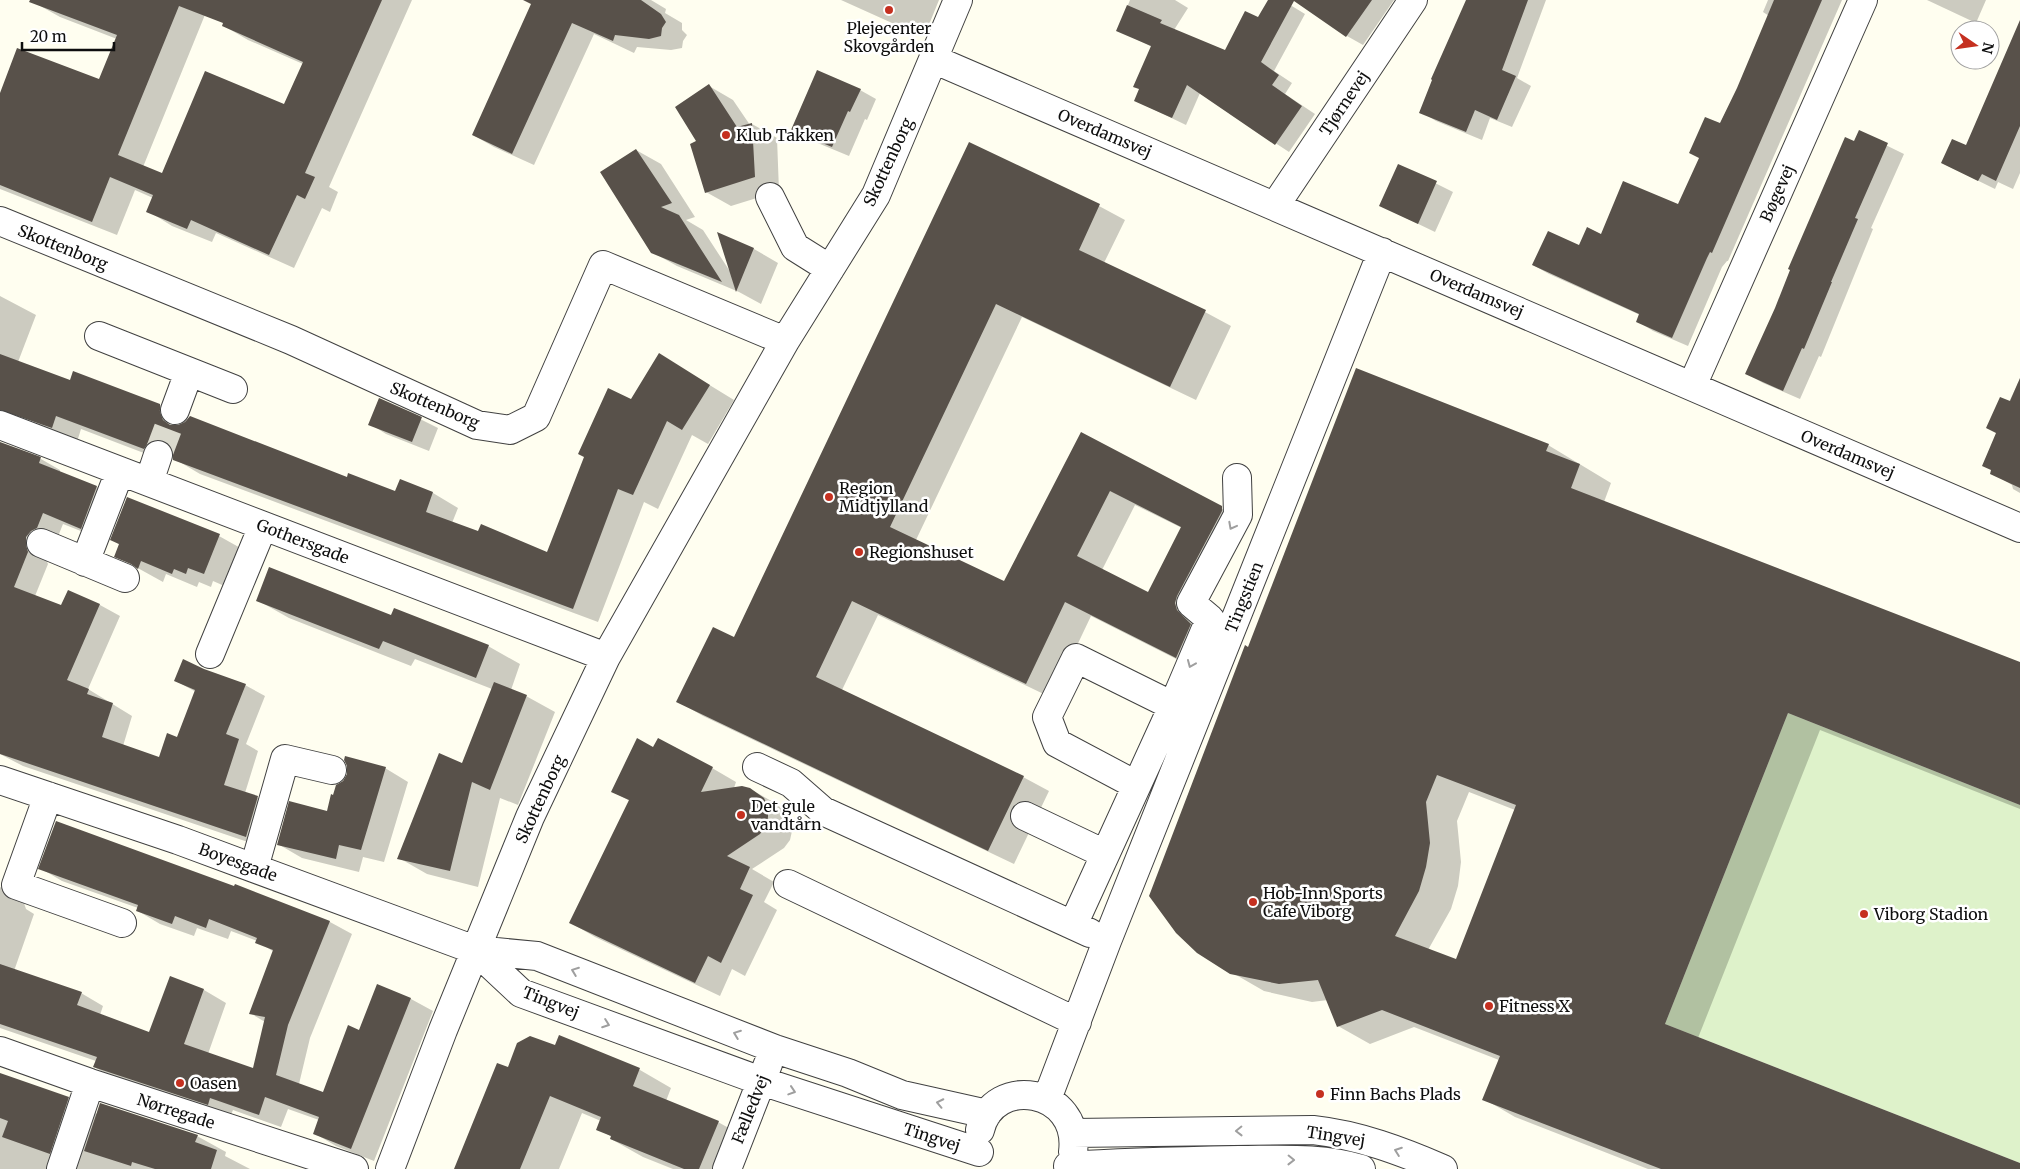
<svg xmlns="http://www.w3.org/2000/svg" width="2020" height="1169" viewBox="0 0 2020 1169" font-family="Merriweather,serif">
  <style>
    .pitch { fill: #def2ca }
    .shadow { fill: #0003; fill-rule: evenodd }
    .building { fill: #58514a; fill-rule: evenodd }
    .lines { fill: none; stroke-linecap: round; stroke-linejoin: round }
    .minor-tunnel { stroke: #dbdace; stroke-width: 28; stroke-dasharray: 28 14; stroke-linecap: butt }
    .minor-casing { stroke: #414141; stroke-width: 30 }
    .minor { stroke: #fff; stroke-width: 28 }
    .oneway { stroke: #9f9f9f }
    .poi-dot { fill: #c53020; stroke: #fff; stroke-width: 2 }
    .labels { text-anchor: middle; stroke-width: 5; stroke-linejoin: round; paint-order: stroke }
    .poi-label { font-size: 16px; fill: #0e0e0e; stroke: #fff; text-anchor: start }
    .street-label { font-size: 16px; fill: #0e0e0e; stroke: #fff }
  </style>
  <rect width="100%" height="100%" fill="#fffef0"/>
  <path class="pitch" d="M1788,713L2020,805V1163L1665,1024Z"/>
  <path class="shadow" d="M36,0H211L143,167L163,174L284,105L303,64L248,40L224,26L235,0H412L329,187L338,192L330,212L322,208L294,268L216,233L212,242L172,226L148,211L153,198L135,190L117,235L0,189V97L100,81L117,39L60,17L35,3Z
    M534,0H651L666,9L665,13L682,23V30L687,35L683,41L682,48L671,50L637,47L634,53L594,34L534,165L494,147L473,135Z
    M841,0H939L926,32L914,27L912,32Z
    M1130,0H1175L1188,8L1174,30L1226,51L1258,19L1270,0H1282L1305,14L1274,71L1292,83L1285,94L1315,114L1289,152L1200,93L1186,125L1136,101L1152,47L1118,30Z
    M1320,0H1394L1363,45L1347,36Z
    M1467,0H1546L1517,78L1531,86L1512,127L1490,118L1482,140L1436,121L1421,112Z
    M1768,0H1842L1728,261H1727L1722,267L1688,346L1653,331L1637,321L1640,315L1549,274L1533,265L1679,205L1738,88L1769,16L1763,12Z
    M1927,0H1986L1976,23Z
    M2020,68V173L2013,189L1998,182L1995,189L1942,163L1967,147Z
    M709,86L733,100L750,125L752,124L777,138L779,191L731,206L706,192L698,141Z
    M860,90L876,99L867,120L865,119L849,156L808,139L792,129Z
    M1859,132L1904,154L1871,228L1873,229L1821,357L1819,356L1800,399L1763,383L1747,374Z
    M970,144L1099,206L1125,220L1104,263L1205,312L1231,326L1196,400L1022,317L916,540L1004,583L1081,434L1247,522L1202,611V672L1091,616L1052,698L878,615L842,690L1023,777L1049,791L1014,864L703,716L677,701L734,638ZM1135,505L1182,528L1149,594L1102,570Z
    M636,150L661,164L695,217L686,220L703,230L731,273L719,234L754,249L778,263L761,304L739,292L677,266L652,252Z
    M1399,165L1453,192L1435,232L1381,206Z
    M0,296L36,315L18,362L71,382L160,405L187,421L348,478L396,492L401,481L433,493L458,508L452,523L548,554L631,400L685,370L734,400L708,444L692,435L658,509L644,502L598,622L200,474L173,458L170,463L81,429L77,442L51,431L0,404Z
    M2018,383L2020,384V493L2013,489L2012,485L1992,473L2009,402Z
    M380,399L438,428L429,451L386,434L370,424Z
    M0,443L41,459L60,470V472L97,487L117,499L101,539L63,524L57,539L45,557L48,564L35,596L62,606L68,591L100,605L120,616L88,689L132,716L123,746L159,758L177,738L196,692L176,681L204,670L245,685L265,696L246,744L258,751L245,793L258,798L277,809L266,848L23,766L0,754Z
    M1548,445L1611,483L1604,502L2020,664V809L1820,730L1698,1038L2020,1165V1169H1648L1515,1117L1484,1099L1499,1060L1414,1027L1370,1044L1338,1026L1328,1000L1312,1002L1264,991L1231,972L1249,649ZM1469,792L1515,810L1456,961L1428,950L1451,909L1458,886L1461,862L1457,821Z
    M127,499L219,536L244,550L229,588L213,581L211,587L199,582L197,587L166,574L163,582L116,556L120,545L112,540Z
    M257,600L391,617L488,646L520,664L511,690L526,696L555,712L518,805L500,798L478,887L427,874L399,858L463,764L492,689L415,659L411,666L289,618Z
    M654,749L712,768L736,782L734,788L750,789L775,803L788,814L792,822V831L790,840L784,848L752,869L774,882L764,902L777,910L745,976L732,969L720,996L595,937L571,923L630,801L613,792Z
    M385,768L408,782L384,862L363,857L359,872L302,858L278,844L328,812Z
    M40,868L330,922L352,934L310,1038L299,1084L323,1093L360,1031L378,986L411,999L433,1011L374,1161L336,1146L314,1133L319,1120L288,1109L281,1127L233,1110L230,1117L117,1080L94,1067L96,1061L0,1028V887L23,900L26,909L34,914L14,971L81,993L103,1006L100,1015L150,1033L170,977L204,990L226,1003L208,1054L254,1070L265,1022L250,1013L274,952L257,941L231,931L228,939L197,928L194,936L160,924L138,911V908L62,881Z
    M560,1037L640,1070L671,1088L666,1101L718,1122L750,1140L738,1169H673L643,1157L611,1139L612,1137L598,1129L601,1121L582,1113L559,1169H455L509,1068L556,1047Z
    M0,1074L68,1098L97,1114L197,1136L226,1152L225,1156L250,1169H0Z"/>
  <path class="building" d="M30,0H382L305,173L315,177L305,199L297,195L269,255L191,220L187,229L146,212L153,195L110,177L92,222L0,185V93L17,48L99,79L117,35L29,2ZM179,6L223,23L222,26L303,62L284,104L205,71L162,173L118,155Z
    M523,0H641L661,14L666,22L662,28L661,36L649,39L615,35L613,41L572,23L512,154L472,135L531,4Z
    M1268,0H1372L1346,37L1294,1L1261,62L1279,75L1272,85L1302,106L1275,145L1187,85L1172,118L1134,101L1139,89L1133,87L1151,46L1116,31L1127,5L1162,20L1160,23L1225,50L1245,11L1258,17Z
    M1466,0H1528L1502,70L1516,76L1497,120L1475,110L1466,132L1419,113L1432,80L1431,79Z
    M1774,0H1822L1712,253L1710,252L1707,258L1672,338L1636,322L1639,314L1532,265L1548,231L1579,245L1587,227L1601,234L1623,181L1678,204L1699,158L1689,153L1705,117L1720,123L1737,88Z
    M2020,20V126L1996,181L1982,174L1978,181L1941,163L1952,139L1966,145Z
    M817,70L861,89L850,112L848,111L832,147L791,130Z
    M709,84L737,127L752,123L755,177L705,193L690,144L696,141L675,107Z
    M1859,130L1888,143L1855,218L1858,219L1831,282H1832L1804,349L1802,348L1783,391L1745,374L1775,308L1790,270L1788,269L1845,137L1854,141Z
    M969,142L1100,204L1079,250L1206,310L1170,387L996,304L890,527L1004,581L1081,432L1222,506V511L1177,596L1175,603L1177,610L1191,624L1176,658L1065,602L1026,684L852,601L816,677L1024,776L988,851L676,702L713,627L734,637ZM1110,491L1181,527L1148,592L1077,556Z
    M636,149L672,203L661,207L679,215L722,282L651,253L600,172Z
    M1398,164L1437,181L1418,224L1379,206Z
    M717,232L754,248L736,292Z
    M659,353L710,385L682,430L667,421L633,495L618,489L573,609L173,460V451L169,444L163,440H154L148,443L144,449L56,416L52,428L0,410V354L70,380L73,371L160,404V412L163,420L170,425H178L185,422L190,416L347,477L348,473L395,491L400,479L433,492L426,512L478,531L481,524L547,552L584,457L578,454L608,388L631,399Z
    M1356,368L1549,444L1546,451L1580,464L1571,488L2020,662V805L1788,713L1665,1024L2020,1163V1169H1661L1482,1100L1500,1056L1382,1010L1337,1027L1318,980L1279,984L1230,974L1197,953L1176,933L1149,896L1245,645L1248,647ZM1437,775L1516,805L1456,959L1395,936L1419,891L1426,867L1430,843L1426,802Z
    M2020,378V488L1990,474L1991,470L1982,466L1996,433L1986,428L2000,397L2010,401Z
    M379,398L422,417L412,442L368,425Z
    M0,442L41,457L39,463L97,486L81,529L43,513L37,528L31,531L26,537V545L28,552L14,587L61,605L68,590L100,604L67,680L89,689L87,694L113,703L102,737L159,757L167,733L177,737L195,690L174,681L183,659L204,669L246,684L226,734L239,739L224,785L258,796L246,837L0,754Z
    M127,497L220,534L204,574L188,568L186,574L174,569L172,574L141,561L138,569L131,564L114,557L119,544L110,540Z
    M269,567L391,615L394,608L489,645L476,678L383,641L379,649L256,601Z
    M494,682L527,695L490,790L472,782L450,871L397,859L439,753L462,763Z
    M637,738L653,747L658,738L713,767L701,792L742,786L750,788L764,798L768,807V817L766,826L760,834L727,856L750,867L740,889L753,895L721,963L708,956L695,983L569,923L629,800L611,792Z
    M345,756L386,767L361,850L339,845L336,859L277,845L289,801L327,811L331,794L333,795L336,785L343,781L347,774V766L344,760Z
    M56,821L234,886L235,884L330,921L288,1025L276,1075L323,1092L348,1025L359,1030L377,984L411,998L351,1149L313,1134L319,1117L265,1097L259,1115L210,1098L208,1105L93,1067L97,1057L0,1024V964L82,992L77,1005L149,1032L170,976L204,989L184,1044L253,1068L265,1017L249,1014L273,950L255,943L257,938L209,919L206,928L175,916L172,924L136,911L138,905L38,869Z
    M559,1035L640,1068L633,1086L719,1121L699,1169H684L610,1139L611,1136L596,1130L601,1117L550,1096L520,1169H454L497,1063L508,1067L517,1043L530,1036L555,1045Z
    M0,1073L69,1097L50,1154L2,1137L8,1121L0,1118Z
    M100,1103L198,1135L195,1142L217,1150L211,1169H155L132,1162L131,1166L84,1151Z"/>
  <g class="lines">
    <path class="minor-tunnel" d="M158,455L175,410"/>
    <g class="minor-casing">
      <path id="minor" d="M933,59L2020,528
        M770,197L795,247L830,269
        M1275,206L1413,0
        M0,221L291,340L477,425L510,430L536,417L603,265L785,341
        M99,336L233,389
        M1692,386L1863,0
        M175,410L189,372
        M0,425L606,657
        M149,482L158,455
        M41,543L125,578
        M85,562L120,471
        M210,654L263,526
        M1173,706L1210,619L1191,603L1238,515L1237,478
        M757,767L791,783L823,811L1090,933
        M0,780L178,840L475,950L537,956L775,1049L848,1073L902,1095L987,1114
        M48,796L16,885L122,923
        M1025,816L1105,854
        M254,868L285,759L332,770
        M788,884L1077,1022
        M1073,925L1173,706L1076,658L1047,717L1057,743L1136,785
        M475,950L521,993L761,1081L979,1152
        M0,1051L90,1083L354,1169
        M1047,1099L1107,941L1382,252
        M980,1130C993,1074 1081,1088 1073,1152
        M1073,1133L1313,1130C1359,1135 1401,1151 1443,1169
        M1068,1166C1125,1162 1182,1161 1239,1160C1280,1160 1322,1157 1361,1169
        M61,1169L90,1083
        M390,1169L443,1030L530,817L606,657L785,341L876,195L958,0
        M727,1169L768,1064"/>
    </g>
    <use href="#minor" class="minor"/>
  </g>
  <defs><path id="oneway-chevron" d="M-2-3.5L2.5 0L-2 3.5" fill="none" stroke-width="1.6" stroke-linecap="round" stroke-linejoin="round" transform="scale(1.25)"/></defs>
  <g class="oneway">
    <use href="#oneway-chevron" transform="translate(1232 526) rotate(118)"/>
    <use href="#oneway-chevron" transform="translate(1191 664) rotate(113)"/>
    <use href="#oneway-chevron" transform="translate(575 971) rotate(-159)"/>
    <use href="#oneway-chevron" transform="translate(606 1024) rotate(20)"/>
    <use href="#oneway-chevron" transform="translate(737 1034) rotate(-159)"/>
    <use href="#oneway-chevron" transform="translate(792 1091) rotate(18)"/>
    <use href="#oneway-chevron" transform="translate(940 1103) rotate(-168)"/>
    <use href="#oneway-chevron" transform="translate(1239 1131) rotate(179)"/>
    <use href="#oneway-chevron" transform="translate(1398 1151) rotate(-160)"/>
    <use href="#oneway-chevron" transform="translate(1291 1160) rotate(1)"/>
  </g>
  <g class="poi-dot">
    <circle cx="889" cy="10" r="5"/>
    <circle cx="726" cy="135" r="5"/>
    <circle cx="829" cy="497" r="5"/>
    <circle cx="859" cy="552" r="5"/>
    <circle cx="741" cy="815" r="5"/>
    <circle cx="1253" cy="902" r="5"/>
    <circle cx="1864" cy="914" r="5"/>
    <circle cx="1489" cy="1006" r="5"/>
    <circle cx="180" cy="1083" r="5"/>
    <circle cx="1320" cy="1094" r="5"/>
  </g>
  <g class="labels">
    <g class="poi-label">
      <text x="889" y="34" text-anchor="middle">Plejecenter<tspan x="889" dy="18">Skovgården</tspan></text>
      <text x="736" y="141">Klub Takken</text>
      <text x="839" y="494">Region<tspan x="839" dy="18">Midtjylland</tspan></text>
      <text x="869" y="558">Regionshuset</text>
      <text x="751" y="812">Det gule<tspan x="751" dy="18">vandtårn</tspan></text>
      <text x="1263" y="899">Hob-Inn Sports<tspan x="1263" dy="18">Cafe Viborg</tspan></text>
      <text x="1874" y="920">Viborg Stadion</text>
      <text x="1499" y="1012">Fitness X</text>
      <text x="190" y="1089">Oasen</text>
      <text x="1330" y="1100">Finn Bachs Plads</text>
    </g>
    <g class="street-label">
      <text transform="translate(1344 103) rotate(-56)" y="6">Tjørnevej</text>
      <text transform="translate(1105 133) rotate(23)" y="6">Overdamsvej</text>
      <text transform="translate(888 162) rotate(-65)" y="6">Skottenborg</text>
      <text transform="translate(1777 193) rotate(-66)" y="6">Bøgevej</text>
      <text transform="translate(63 247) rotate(22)" y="6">Skottenborg</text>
      <text transform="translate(1477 293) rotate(23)" y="6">Overdamsvej</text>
      <text transform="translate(435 405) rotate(23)" y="6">Skottenborg</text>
      <text transform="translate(1848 454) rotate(23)" y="6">Overdamsvej</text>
      <text transform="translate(303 541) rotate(21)" y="6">Gothersgade</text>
      <text transform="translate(1244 597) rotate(-68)" y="6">Tingstien</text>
      <text transform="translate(540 799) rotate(-65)" y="6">Skottenborg</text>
      <text transform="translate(238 862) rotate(20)" y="6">Boyesgade</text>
      <text transform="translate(551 1002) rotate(22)" y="6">Tingvej</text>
      <text transform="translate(750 1109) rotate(-68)" y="6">Fælledvej</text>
      <text transform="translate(176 1111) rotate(18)" y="6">Nørregade</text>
      <text transform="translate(1336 1136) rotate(9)" y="6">Tingvej</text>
      <text transform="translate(932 1137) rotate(18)" y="6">Tingvej</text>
    </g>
  </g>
  <g transform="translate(1975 45) rotate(103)"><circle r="24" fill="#ffffff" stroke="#9f9f9f"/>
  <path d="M0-4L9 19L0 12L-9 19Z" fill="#c53020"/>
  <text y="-8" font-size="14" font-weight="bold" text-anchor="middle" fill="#0e0e0e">N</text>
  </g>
  <path d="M22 42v8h92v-8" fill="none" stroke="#0e0e0e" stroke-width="2.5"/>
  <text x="30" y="42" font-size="15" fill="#0e0e0e" stroke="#ffffff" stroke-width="4" paint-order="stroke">20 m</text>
</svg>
